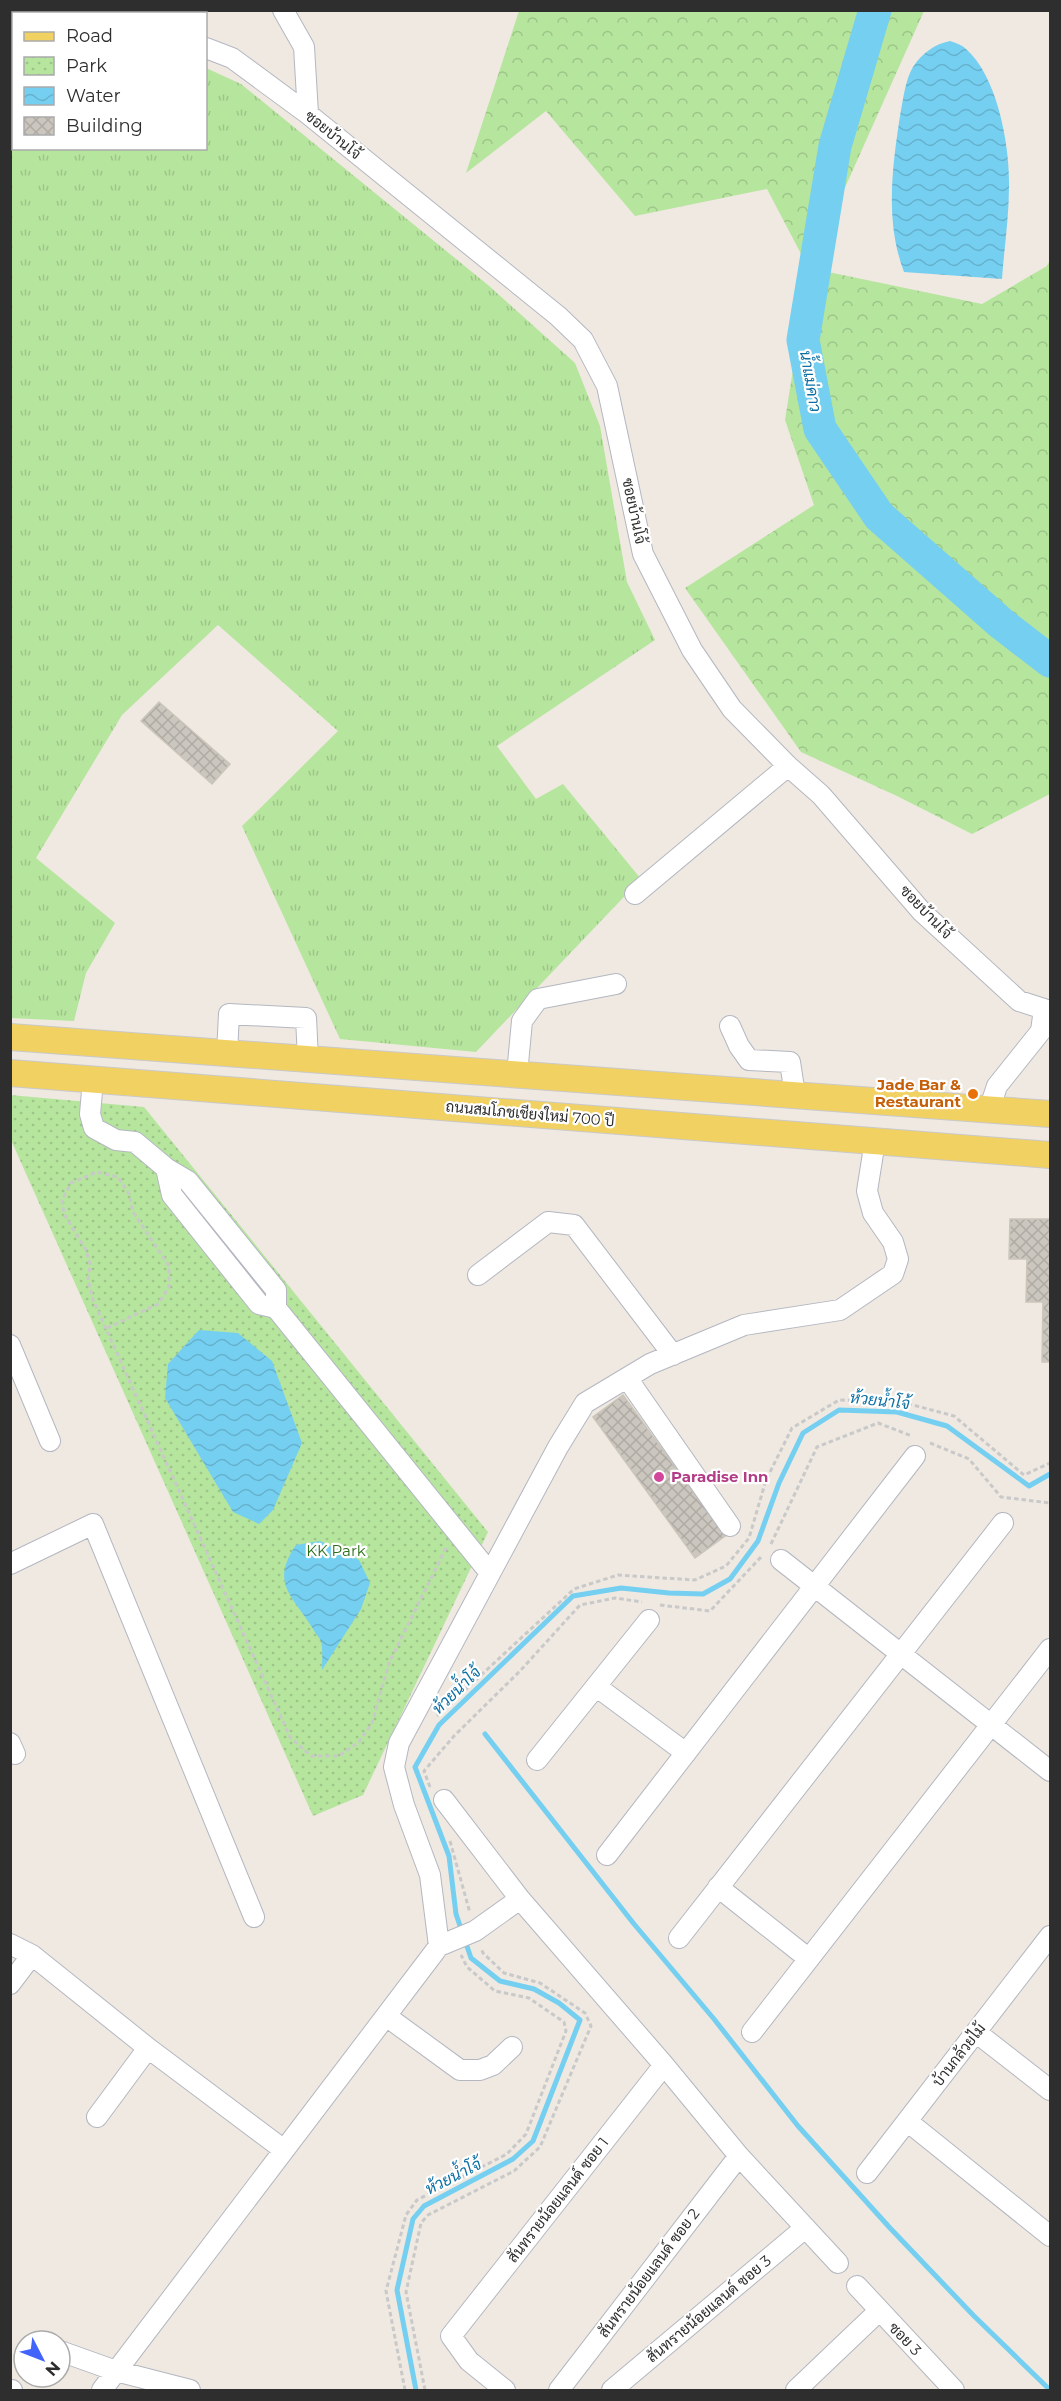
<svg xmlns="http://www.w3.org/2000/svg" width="1061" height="2401" viewBox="0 0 1061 2401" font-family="Montserrat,Sarabun,sans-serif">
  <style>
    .grass { fill: url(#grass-tufts) }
    .forest { fill: url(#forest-crowns) }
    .park { fill: url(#park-dots) }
    .water { fill: url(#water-waves) }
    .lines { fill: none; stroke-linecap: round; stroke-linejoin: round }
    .stream { stroke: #75cff0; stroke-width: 5 }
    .river { stroke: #75cff0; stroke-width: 33 }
    .building { fill: url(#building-cross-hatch); stroke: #cbc5ba; stroke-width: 1.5 }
    .minor-casing { stroke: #b4b7c1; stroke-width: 22 }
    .major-casing { stroke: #c9c9c9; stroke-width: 28 }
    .path { stroke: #c9c9c9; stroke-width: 3; stroke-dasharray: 4.5 3; stroke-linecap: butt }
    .minor { stroke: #fff; stroke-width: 20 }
    .major { stroke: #f2d163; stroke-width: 26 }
    .food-dot { fill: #e8710a; stroke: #fff; stroke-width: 2 }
    .hotel-dot { fill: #d1479c; stroke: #fff; stroke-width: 2 }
    .labels { text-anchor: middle; stroke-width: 4.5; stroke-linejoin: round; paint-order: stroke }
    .street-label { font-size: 15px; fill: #2e2e2e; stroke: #fff }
    .food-label { font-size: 15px; font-weight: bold; fill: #c56008; stroke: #fff; text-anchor: end }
    .hotel-label { font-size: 15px; font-weight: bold; fill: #b23c85; stroke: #fff; text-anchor: start }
    .park-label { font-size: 15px; fill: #2c6e1b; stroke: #fff }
    .water-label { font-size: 16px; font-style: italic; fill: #0d6fa3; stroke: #fff }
  </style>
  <defs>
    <pattern id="grass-tufts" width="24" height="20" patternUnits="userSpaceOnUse" patternTransform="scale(1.5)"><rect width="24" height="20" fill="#b6e59e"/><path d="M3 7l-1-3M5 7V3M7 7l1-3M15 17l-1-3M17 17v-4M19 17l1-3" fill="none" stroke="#9dc588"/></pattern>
    <pattern id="forest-crowns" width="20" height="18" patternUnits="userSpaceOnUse" patternTransform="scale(1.5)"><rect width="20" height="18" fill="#b6e59e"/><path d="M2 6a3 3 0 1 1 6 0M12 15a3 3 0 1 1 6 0" fill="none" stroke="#9dc588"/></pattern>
    <pattern id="park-dots" width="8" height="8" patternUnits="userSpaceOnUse" patternTransform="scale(1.5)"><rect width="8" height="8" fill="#b6e59e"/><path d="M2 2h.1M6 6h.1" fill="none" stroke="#9dc588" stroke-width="1.8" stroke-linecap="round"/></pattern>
    <pattern id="water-waves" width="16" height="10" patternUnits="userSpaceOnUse" patternTransform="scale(1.5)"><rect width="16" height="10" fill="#75cff0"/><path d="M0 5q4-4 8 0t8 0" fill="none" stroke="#66b2ce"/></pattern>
    <pattern id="building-cross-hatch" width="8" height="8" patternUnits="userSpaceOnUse" patternTransform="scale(1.5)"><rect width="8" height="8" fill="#cbc7bf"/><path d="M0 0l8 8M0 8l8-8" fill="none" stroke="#afaba4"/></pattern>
  </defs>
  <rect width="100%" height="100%" fill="#efe9e1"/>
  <path class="grass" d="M13,40L14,148H206V68L241,84L488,285L575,363L600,426L627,582L655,640L497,746L536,799L563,784L641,879L476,1052L340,1039L242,826L338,731L218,625L122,715L36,858L115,923L86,973L74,1021L11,1018L10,44Z"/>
  <path class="forest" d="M519,11H924L809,268L982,304L1047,266L1050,260V794L972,834L897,796L801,752L685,588L814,505L785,420L809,269L767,189L635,216L546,111L466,173Z"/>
  <path class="park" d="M10,1095L144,1107L488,1532L363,1795L313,1816L11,1140Z"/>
  <path class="water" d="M950,41C956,43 962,45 966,49C998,77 1010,147 1009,187C1009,218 1004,249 1002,279L904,272C885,222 892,168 900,116C903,101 905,80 913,67C922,53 935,44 950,41Z
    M199,1330L238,1333L272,1361L302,1443L273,1510L259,1524L233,1512L165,1398L168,1364Z
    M320,1541L359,1560L370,1583L361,1609L322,1670C322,1661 323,1650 321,1641C319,1637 315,1633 313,1629C294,1597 269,1584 296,1545Z"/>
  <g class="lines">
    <path class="stream" d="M485,1734L634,1924L714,2019L798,2126L890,2228L974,2316L1050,2390
      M416,2390L397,2290L413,2219L424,2206L513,2159L533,2141L580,2020L559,2003L534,1989L500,1981L471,1958L456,1914L449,1856L415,1767L439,1725L573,1596L621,1588L669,1593L703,1594L730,1579L758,1541L779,1483L803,1433L839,1410L897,1412L947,1426L1029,1486L1050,1474"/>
    <path class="river" d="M875,10L835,146L803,340L820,429L879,516L1002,624L1050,661"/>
  </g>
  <path class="building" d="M159,702L230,764L212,784L141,721Z
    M1010,1219H1050V1362H1042L1043,1302H1026L1027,1259H1009Z
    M623,1395L725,1536L695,1558L593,1417Z"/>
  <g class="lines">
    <g class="minor-casing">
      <path id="minor" d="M87,10L90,14
        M283,10L304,47L308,114
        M206,48L232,58L308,114L558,316L583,340L607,386L643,554L692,650L732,709L788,766L821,795L922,912L1019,1001L1044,1009
        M635,894L788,766
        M730,1026L739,1046L749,1060L790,1062L795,1095
        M227,1053L229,1014L306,1018L308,1059
        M517,1074L522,1021L538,999L616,984
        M93,1080L90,1114L94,1128L116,1140L135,1142L166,1168
        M989,1110L997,1086L1041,1031L1044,1009
        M478,1275L548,1222L574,1225L673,1355
        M276,1308L259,1304L172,1195L166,1168L188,1181L276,1290V1308L490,1573
        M10,1345L50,1441
        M627,1378L730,1526
        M781,1560L1050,1771
        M10,1564L93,1524L254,1917
        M597,1687L686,1753
        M10,1743L15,1754
        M537,1760L649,1620
        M444,1800L520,1899L664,2065L739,2156L838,2263
        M607,1855L915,1456
        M718,1887L809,1959
        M679,1938L1003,1523
        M10,1944L32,1955L148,2048L284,2150
        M439,1946L475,1931L520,1899
        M10,1984L32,1955
        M386,2016L460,2070H480L493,2065L512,2047
        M752,2032L1050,1649
        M977,2033L1050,2090
        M97,2117L148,2048
        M907,2121L1050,2236
        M867,2173L1050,1936
        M857,2286L954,2390
        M60,2351L116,2371L190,2390
        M10,2390H12
        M102,2390L439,1946L430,1875L404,1805L394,1767L399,1743L558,1447L585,1403L650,1364L744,1325L840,1310L893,1274L898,1259L893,1242L873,1213L867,1191L875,1141
        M505,2390L469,2361L451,2336L664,2065
        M559,2390L739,2156
        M612,2390L805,2228
        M796,2390L879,2311"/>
    </g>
    <g class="major-casing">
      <path id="major" d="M10,1037L1050,1114
        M10,1073L1050,1155"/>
    </g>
    <path class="path" d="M107,1328L158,1304L169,1287V1266L133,1212L129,1194L118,1177L97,1172L71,1183L62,1200L64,1214L86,1250L90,1264L88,1280L93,1300L290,1737L311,1756H339L359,1742L372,1723L389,1663L446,1548
      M930,1443L969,1459L1001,1497L1050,1503
      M771,1544L817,1447L878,1423L912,1436
      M660,1605L710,1611L762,1556
      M437,1716L574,1589L618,1575L695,1580L726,1566L749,1538L766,1480L792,1428L839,1400L902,1402L954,1416L1024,1475L1050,1463
      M430,1787L424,1771L454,1736L520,1671L580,1605L615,1598L642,1602
      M450,1841L470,1913
      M405,2390L386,2291L406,2215L417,2200L507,2154L526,2134L566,2031L564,2022L529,1998L495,1991L467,1967L461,1955
      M425,2390L406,2292L421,2223L428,2215L514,2171L540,2147L591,2026L585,2013L540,1983L504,1973L483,1953L481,1948"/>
    <use href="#minor" class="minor"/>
    <use href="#major" class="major"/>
  </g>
  <circle class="food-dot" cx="973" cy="1094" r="6"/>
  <circle class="hotel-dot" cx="659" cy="1477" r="6"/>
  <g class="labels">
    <g class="street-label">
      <text transform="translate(333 135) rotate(39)" y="5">ซอยบ้านโจ้</text>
      <text transform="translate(634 511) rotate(78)" y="5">ซอยบ้านโจ้</text>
      <text transform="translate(926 912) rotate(46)" y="5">ซอยบ้านโจ้</text>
      <text transform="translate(530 1114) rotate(5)" y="5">ถนนสมโภชเชียงใหม่ 700 ปี</text>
      <text transform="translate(959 2055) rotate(-52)" y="5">บ้านกล้วยไม้</text>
      <text transform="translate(558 2200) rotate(-52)" y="5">สันทรายน้อยแลนด์ ซอย 1</text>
      <text transform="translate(649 2273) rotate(-53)" y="5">สันทรายน้อยแลนด์ ซอย 2</text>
      <text transform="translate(709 2309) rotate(-40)" y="5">สันทรายน้อยแลนด์ ซอย 3</text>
      <text transform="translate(905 2339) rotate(46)" y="5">ซอย 3</text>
    </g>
    <g class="food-label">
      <text x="961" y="1090">Jade Bar &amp;<tspan x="961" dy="17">Restaurant</tspan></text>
    </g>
    <g class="hotel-label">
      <text x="671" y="1482">Paradise Inn</text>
    </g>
    <g class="park-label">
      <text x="336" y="1556">KK Park</text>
    </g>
    <g class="water-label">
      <text transform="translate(811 381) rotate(80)" y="6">น้ำแม่คาว</text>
      <text transform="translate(880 1400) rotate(6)" y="6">ห้วยน้ำโจ้</text>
      <text transform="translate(456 1690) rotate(-44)" y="6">ห้วยน้ำโจ้</text>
      <text transform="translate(453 2176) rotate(-27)" y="6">ห้วยน้ำโจ้</text>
    </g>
  </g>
  <rect width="1061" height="2401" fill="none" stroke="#2e2e2e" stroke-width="24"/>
  <rect x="12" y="12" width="195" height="138" fill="#ffffff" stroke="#ababab" stroke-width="1.5"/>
  <rect x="24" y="32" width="30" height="9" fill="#f2d163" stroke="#ababab" stroke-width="1.5"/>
  <text x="66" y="42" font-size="18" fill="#2e2e2e">Road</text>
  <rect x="24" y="57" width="30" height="18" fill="url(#park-dots)" stroke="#ababab" stroke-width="1.5"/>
  <text x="66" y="72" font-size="18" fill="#2e2e2e">Park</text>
  <rect x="24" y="87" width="30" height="18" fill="url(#water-waves)" stroke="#ababab" stroke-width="1.5"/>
  <text x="66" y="102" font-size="18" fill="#2e2e2e">Water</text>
  <rect x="24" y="117" width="30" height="18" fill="url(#building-cross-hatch)" stroke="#ababab" stroke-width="1.5"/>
  <text x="66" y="132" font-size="18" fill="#2e2e2e">Building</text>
  <g transform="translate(42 2359) rotate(132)"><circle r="28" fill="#ffffff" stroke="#ababab" stroke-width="1.5"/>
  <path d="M0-4.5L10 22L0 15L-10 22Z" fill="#4264fb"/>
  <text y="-9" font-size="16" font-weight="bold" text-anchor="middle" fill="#2e2e2e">N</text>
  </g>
</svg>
